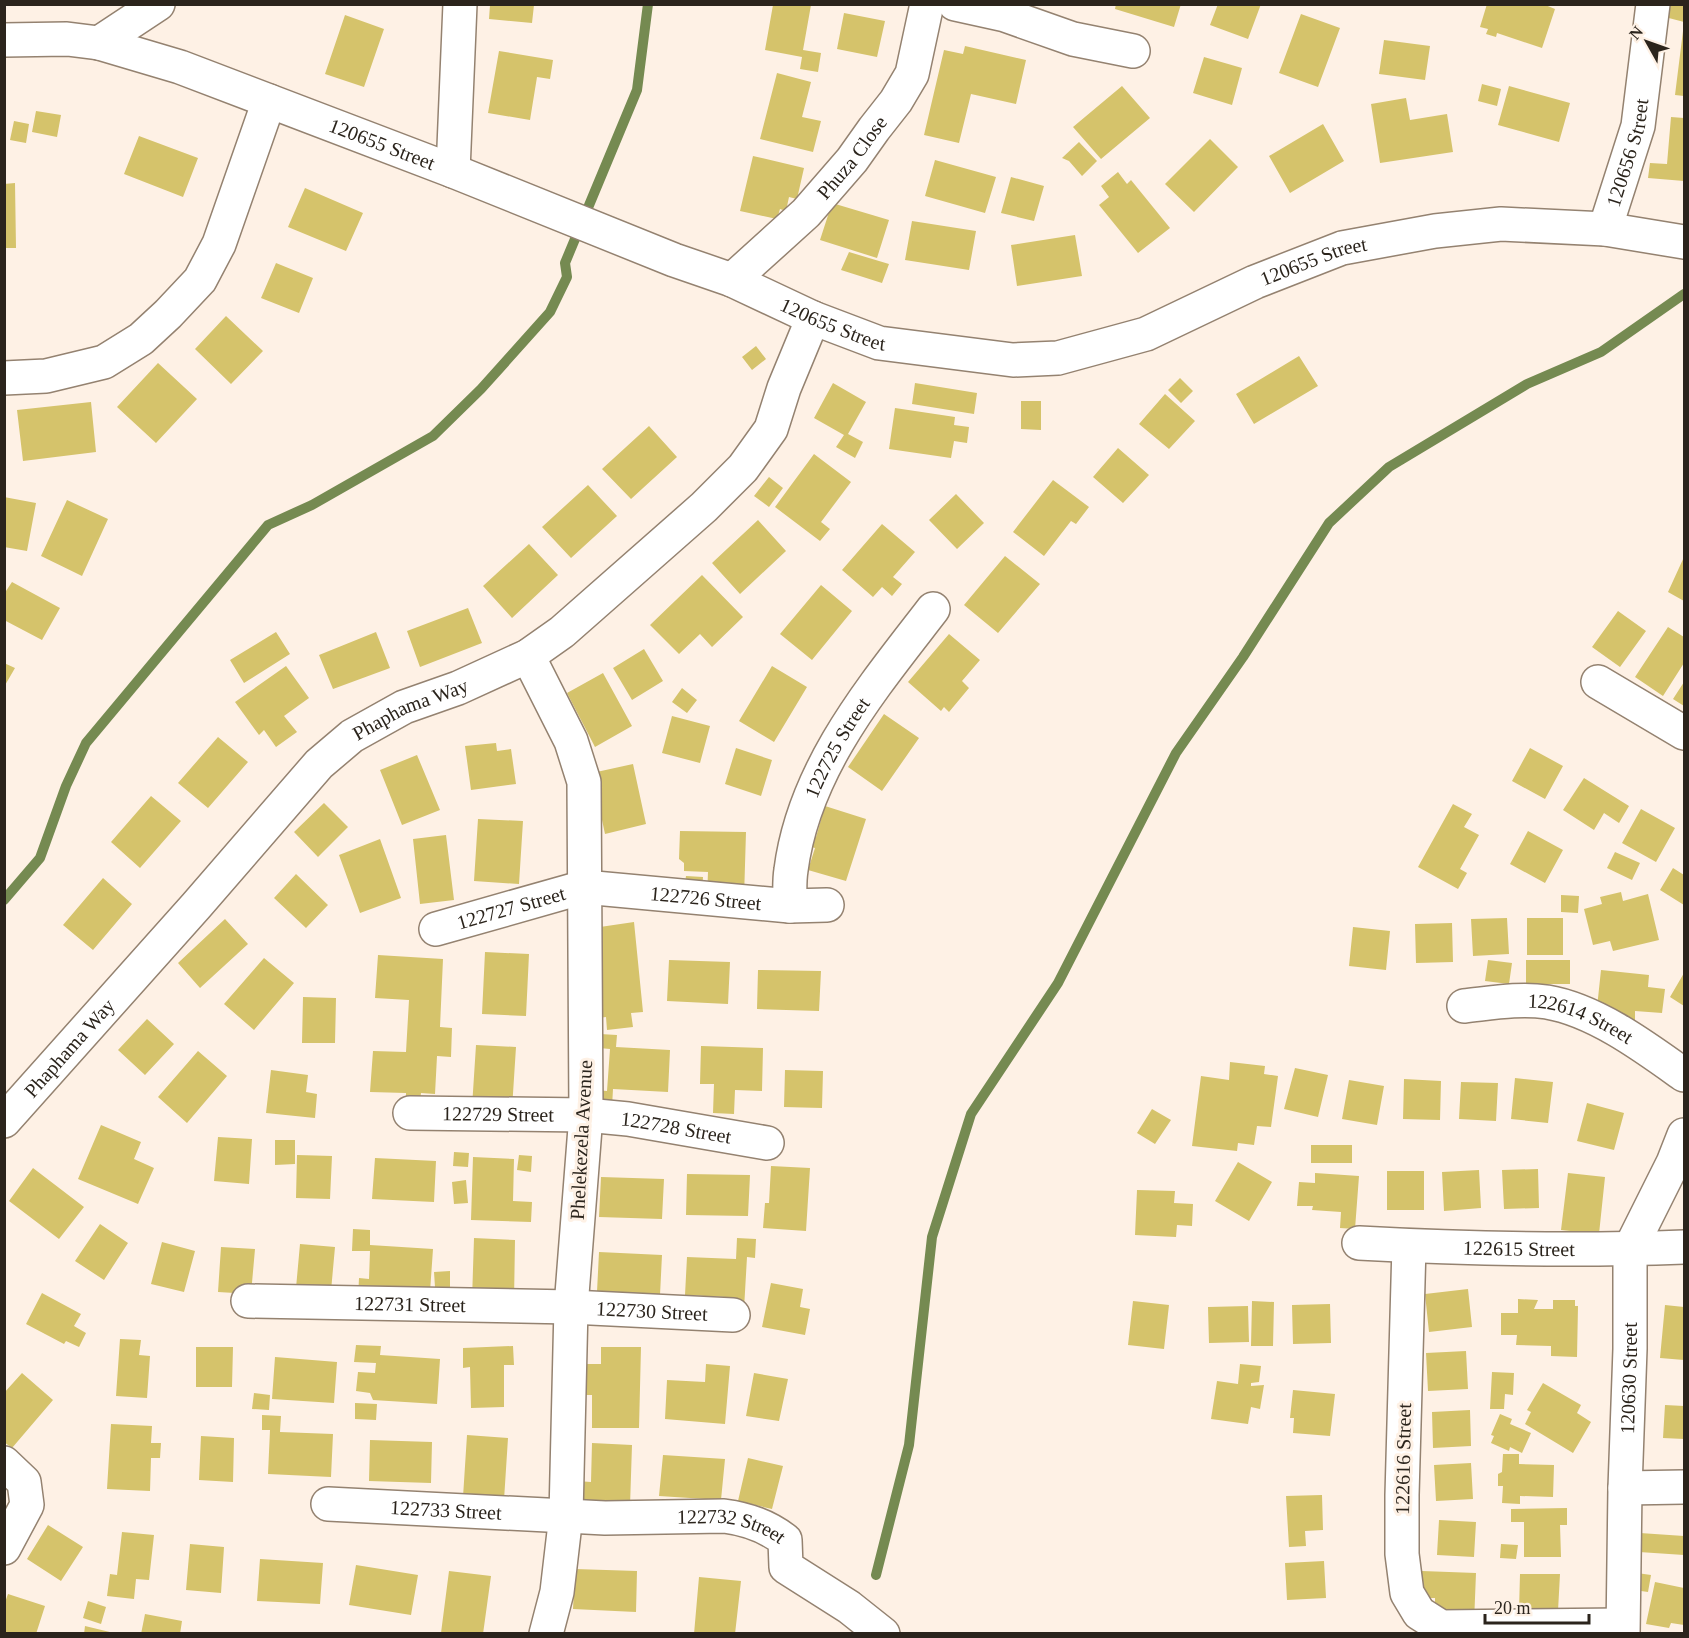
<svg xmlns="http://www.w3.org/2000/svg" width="1689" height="1638" viewBox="0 0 1689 1638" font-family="Georgia,serif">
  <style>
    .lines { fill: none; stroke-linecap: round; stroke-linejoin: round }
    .stream { stroke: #758a51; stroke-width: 10 }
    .building { fill: #d5c36b }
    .street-casing { stroke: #948270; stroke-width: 36 }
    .street { stroke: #fff; stroke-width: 33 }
    .labels { text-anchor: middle; stroke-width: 6; stroke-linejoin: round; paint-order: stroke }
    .street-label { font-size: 20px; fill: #2b241c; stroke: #fef1e5 }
  </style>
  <rect width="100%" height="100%" fill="#fef1e5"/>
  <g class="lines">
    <path class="stream" d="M4,900L40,858L66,786L86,743L268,525L312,505L433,436L481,389L550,312L567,277L565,263L637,90L648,4
      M876,1575L909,1445L932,1237L971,1114L1058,983L1176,753L1243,657L1329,523L1389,467L1527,384L1601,352L1684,294"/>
  </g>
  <path class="building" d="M1116,4H1181L1174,27L1115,9Z
    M1218,4H1261L1248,39L1210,25Z
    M1487,4H1543L1555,9L1542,48L1497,33L1496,37L1486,34L1488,29L1480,27Z
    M1668,4H1684V22L1665,17Z
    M490,5H534L532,23L489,19Z
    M773,5H811L803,50L821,53L818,72L800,69L802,57L765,50Z
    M844,13L885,21L877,57L837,49Z
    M1301,14L1340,28L1318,87L1279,73Z
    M345,15L384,29L364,87L325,74Z
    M1683,31H1684V96L1675,95Z
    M1384,40L1430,46L1425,80L1379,74Z
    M965,46L1026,60L1016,104L971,94L959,143L924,135L944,50L963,54Z
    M499,51L553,60L550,79L537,77L530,120L488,113Z
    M1204,57L1242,68L1232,105L1193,93Z
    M777,73L811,82L802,117L821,121L813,152L760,139Z
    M1482,84L1501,89L1497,106L1478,101Z
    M1122,86L1150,118L1101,159L1073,127Z
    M1509,86L1570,103L1559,142L1498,125Z
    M1406,98L1410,120L1447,114L1453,152L1380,163L1371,104Z
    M36,111L61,115L57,137L32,132Z
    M1671,117L1684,118V181L1648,178L1650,163L1667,164Z
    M14,121L29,124L26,143L10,140Z
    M1323,124L1344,161L1290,193L1269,156Z
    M139,136L198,158L183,197L124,174Z
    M1210,139L1238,167L1194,212L1165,184Z
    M1079,142L1097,161L1082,176L1069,161L1062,158Z
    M753,156L804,168L797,199L789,197L786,211L780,209L777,219L740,211Z
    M935,160L996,177L985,213L925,196Z
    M1118,172L1127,184L1131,180L1170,228L1138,253L1099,205L1109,197L1101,186Z
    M1011,177L1044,186L1034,221L1001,213Z
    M15,183L16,248H4V184Z
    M305,188L363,213L346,251L288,227Z
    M832,203L889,220L877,258L820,240Z
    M912,221L976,231L969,270L905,260Z
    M1075,235L1082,276L1017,286L1011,245Z
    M849,252L889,264L882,283L841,270Z
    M276,263L313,278L299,313L261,298Z
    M226,316L263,351L231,384L195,349Z
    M756,346L766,359L752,370L742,357Z
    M1299,356L1318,386L1254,424L1236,394Z
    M158,363L197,399L156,443L117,407Z
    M1180,378L1193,391L1181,403L1168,390Z
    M833,383L866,402L848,434L863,442L855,458L836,447L844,435L814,418Z
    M915,383L977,393L974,414L912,404Z
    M1165,394L1195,421L1169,449L1139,424Z
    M1021,401H1041V430L1021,429Z
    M91,402L96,452L23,461L17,410Z
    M895,408L955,417L954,425L969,427L967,443L954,441L951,458L889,449Z
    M649,426L677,457L631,499L602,469Z
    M1118,448L1149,475L1123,503L1093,477Z
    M814,454L851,482L821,522L830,529L820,541L775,507Z
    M769,477L783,488L769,507L754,496Z
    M1053,480L1089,507L1076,524L1071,521L1044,556L1013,532Z
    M588,485L617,516L571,558L542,527Z
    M956,494L984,523L957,549L929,520Z
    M4,497L36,503L27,551L4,547Z
    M67,500L108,519L82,576L41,556Z
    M758,520L786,551L740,594L712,563Z
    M882,524L915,552L893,577L902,584L892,596L882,587L873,597L842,570Z
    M529,544L558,575L512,618L483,586Z
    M1005,556L1040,584L998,633L964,605Z
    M1684,557V601L1668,592Z
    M702,575L743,617L712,647L700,634L679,654L650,625Z
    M12,582L60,608L42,640L4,620V594Z
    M821,585L852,611L812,660L780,634Z
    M468,608L482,643L420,667L407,631Z
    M1618,611L1646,631L1620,667L1592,647Z
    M1668,627L1684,637V663L1663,696L1635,677Z
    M276,632L290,654L244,683L230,660Z
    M376,632L390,668L333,689L319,655Z
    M949,634L980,660L962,681L969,688L949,712L944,707L941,711L908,682Z
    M644,649L663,681L632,700L613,668Z
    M4,663L15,668L4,687Z
    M286,666L309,698L284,716L297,732L276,747L264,730L259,735L235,702Z
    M772,666L807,687L774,742L739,721Z
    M603,673L632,726L595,747L567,693Z
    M1684,682V706L1673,699Z
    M682,688L697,700L687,713L672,702Z
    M884,714L919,738L882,791L848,767Z
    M672,716L710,726L700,763L662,753Z
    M218,737L248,762L208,808L178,783Z
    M496,743L497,751L511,749L516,784L471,790L465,746Z
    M736,748L772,760L761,796L725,784Z
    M1530,748L1563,766L1545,799L1512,781Z
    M417,755L440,810L402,825L380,770Z
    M633,764L646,824L605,834L592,773Z
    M1584,778L1629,806L1619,823L1604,813L1594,830L1563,810Z
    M151,796L181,821L140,868L111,842Z
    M324,803L348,827L318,857L294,832Z
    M1453,804L1472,814L1464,827L1479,835L1460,869L1467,873L1458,889L1418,867Z
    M825,806L866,819L846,881L808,870L815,848L802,844L805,834L816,837Z
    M1641,809L1675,828L1656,862L1622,843Z
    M478,819L523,821L519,884L474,881Z
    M680,831L746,832L744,898L707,897L708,872L684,871V863L679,859Z
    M1528,831L1563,850L1545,883L1510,864Z
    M446,835L454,900L420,904L413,839Z
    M380,839L401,898L360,913L339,855Z
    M1615,852L1640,863L1632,880L1607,868Z
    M1673,868L1684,875V905L1660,890Z
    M296,874L328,905L306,928L274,898Z
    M686,876L703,877L702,891L684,890Z
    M103,878L132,904L93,950L63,925Z
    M1621,892L1623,901L1648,894L1659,940L1613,951L1610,941L1593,945L1584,909L1602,904L1600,897Z
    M1561,895L1579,896L1578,913L1561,912Z
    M1507,918L1509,954L1473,956L1471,919Z
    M1527,918H1563V955H1527Z
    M225,919L248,944L200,988L178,963Z
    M634,922L643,1012L631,1013L633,1027L607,1030L606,1017L598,1018L600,927Z
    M1452,923L1453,962L1416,963L1415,924Z
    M1353,927L1390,931L1386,970L1349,966Z
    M485,952L529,954L526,1016L482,1014Z
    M378,955L443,959L440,1027L452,1028L451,1057L437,1056L435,1094L421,1093L419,1108H406V1093L370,1092L373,1051L406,1052L409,1000L375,998Z
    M264,958L294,983L254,1030L224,1004Z
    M669,960L730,962L728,1004L667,1001Z
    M1488,960L1512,963L1509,984L1485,981Z
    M1526,960H1570V984H1526Z
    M758,970L821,971L819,1011L757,1009Z
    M1601,970L1649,975L1648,987L1665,989L1662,1013L1635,1011V1020L1596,1017Z
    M1684,973V1006L1670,997Z
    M303,997L336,998L335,1043H302Z
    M147,1019L174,1044L145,1075L118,1050Z
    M600,1034L617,1035L616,1047L670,1050L668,1092L613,1089L612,1107H595L596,1090L607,1091L610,1049L599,1048Z
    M476,1045L516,1047L512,1109L472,1107Z
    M701,1046L763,1048L762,1091L735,1090L734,1114L713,1113L714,1084H700Z
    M198,1051L227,1076L187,1123L158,1097Z
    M1230,1062L1265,1066L1264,1074L1278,1076L1271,1127L1257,1126L1254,1145L1238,1143L1237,1151L1192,1146L1201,1076L1229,1080Z
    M1295,1068L1328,1075L1318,1117L1284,1109Z
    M271,1070L308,1075L306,1092L317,1094L315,1118L266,1113Z
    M785,1070L823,1071L822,1108L784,1107Z
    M1515,1078L1553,1082L1548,1123L1511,1119Z
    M1404,1079L1441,1081L1440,1120L1403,1119Z
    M1349,1080L1384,1086L1377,1125L1342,1119Z
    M1461,1082L1498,1083L1496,1121L1459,1119Z
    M1587,1103L1624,1113L1614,1150L1577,1141Z
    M1152,1109L1171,1120L1155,1144L1137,1133Z
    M101,1125L141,1142L134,1159L154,1168L138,1204L78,1179Z
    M218,1137L252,1139L249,1184L214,1181Z
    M275,1140H295V1164L275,1165Z
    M1311,1145H1352V1163H1311Z
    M454,1152L469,1153L468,1167L453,1166Z
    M297,1155L332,1156L330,1199L296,1198Z
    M519,1155L532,1156L531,1172L517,1170Z
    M473,1157L514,1159L513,1201L532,1202L531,1222L471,1220Z
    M375,1158L436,1161L434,1202L372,1199Z
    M1238,1162L1272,1182L1249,1221L1215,1201Z
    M771,1166L810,1168L806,1231L763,1228L765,1203H769Z
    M33,1168L84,1207L59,1239L9,1201Z
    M1538,1169L1539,1208L1504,1209L1502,1170Z
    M1479,1170L1481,1208L1444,1211L1442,1172Z
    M1387,1171H1424V1210H1387Z
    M1315,1173L1359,1176L1355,1229L1340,1228L1341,1212L1312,1210L1313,1206H1297L1299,1182L1315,1183Z
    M1568,1173L1605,1177L1599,1234L1561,1230Z
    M687,1174L750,1175L748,1216L686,1215Z
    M601,1177L664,1179L662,1219L599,1217Z
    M466,1180L468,1203L454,1204L452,1182Z
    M1137,1190L1175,1191L1174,1203L1193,1204L1192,1226L1177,1225L1176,1237L1135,1235Z
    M100,1224L128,1243L104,1280L75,1261Z
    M353,1229L370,1230V1245L433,1249L430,1292L358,1299L359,1278L369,1279L370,1251H352Z
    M474,1238L515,1240L514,1301L472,1300Z
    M737,1238L756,1239L755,1258L747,1257L744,1309H725L726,1297L685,1295L687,1257L736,1259Z
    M162,1242L195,1251L184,1292L151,1284Z
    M300,1244L335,1247L331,1291L296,1288Z
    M221,1247L255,1249L251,1294L218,1292Z
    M599,1252L662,1255L660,1295L597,1292Z
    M450,1271V1287H435L434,1272Z
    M771,1283L803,1289L800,1307L810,1309L805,1335L762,1327Z
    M1468,1289L1472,1327L1429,1332L1425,1294Z
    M42,1293L81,1314L74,1326L86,1333L79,1347L66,1341L64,1344L26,1324Z
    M1518,1299L1538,1300L1534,1309H1553V1300H1575V1306H1578L1577,1357L1551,1356V1346L1516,1345L1517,1335H1501V1313H1518Z
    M1133,1301L1169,1305L1164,1349L1128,1345Z
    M1252,1301L1274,1302L1273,1346H1251Z
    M1330,1304L1331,1343L1293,1344L1292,1305Z
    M1665,1305L1684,1307V1360L1660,1358Z
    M1248,1306L1249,1342L1209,1343L1208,1307Z
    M120,1339L141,1340L139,1355L150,1356L147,1398L116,1396Z
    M356,1345L381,1346L380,1355L440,1359L437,1404L373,1400L370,1393L356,1391L358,1372L375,1373L376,1363L354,1362Z
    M513,1346L514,1365H504V1407L471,1408L470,1367L463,1368V1348Z
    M196,1347H233L232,1387H196Z
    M601,1347H641L639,1428H592V1395H583L584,1364H601Z
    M1466,1351L1468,1389L1428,1391L1426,1353Z
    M275,1357L337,1362L334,1403L272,1399Z
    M706,1364L730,1366L725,1424L665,1419L667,1380L705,1382Z
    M1240,1364L1261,1366L1259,1382L1251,1383V1386L1264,1385L1260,1409L1251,1407L1248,1424L1211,1419L1217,1381L1238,1384Z
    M1492,1372L1514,1373L1513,1395L1505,1394L1504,1409H1490Z
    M22,1373L53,1400L12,1448L4,1442V1393Z
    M754,1373L788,1379L779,1421L746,1416Z
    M1543,1383L1581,1405L1577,1413L1591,1422L1573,1453L1525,1424L1531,1412L1527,1410Z
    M1293,1390L1335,1394L1330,1436L1293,1433L1294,1418H1290Z
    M254,1393L270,1395L269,1410L252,1409Z
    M355,1403L377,1404L376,1420L355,1419Z
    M1665,1405L1684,1406V1439L1663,1438Z
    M1470,1410L1471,1446L1433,1448L1432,1412Z
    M1500,1414L1512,1419L1510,1424L1531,1433L1522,1453L1510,1447L1509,1451L1491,1443L1494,1436L1491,1435Z
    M262,1415L281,1416L280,1432L333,1434L331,1477L268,1474L270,1430H262Z
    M111,1424L152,1426L151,1443H161L160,1458H151L150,1491L107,1489Z
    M467,1435L508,1438L504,1500L463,1497Z
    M201,1436L234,1438L233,1482L199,1480Z
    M370,1440L432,1442L431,1483L369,1481Z
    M592,1443L632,1445L630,1506L576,1504L577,1481L591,1482Z
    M1503,1454H1519V1464L1554,1465L1553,1497L1520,1496V1504L1502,1503L1503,1486H1498V1474L1502,1472Z
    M663,1455L725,1459L721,1500L659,1496Z
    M748,1458L783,1466L772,1509L738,1501Z
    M1471,1463L1473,1499L1436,1501L1434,1465Z
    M1322,1495L1323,1530L1305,1531L1306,1546L1289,1547L1286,1496Z
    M1567,1508V1525H1560L1561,1557H1524V1522H1511V1509Z
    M1439,1520L1476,1522L1474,1557L1437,1555Z
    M48,1525L83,1547L61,1581L27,1559Z
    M122,1532L154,1535L149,1580L136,1579L134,1599L107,1596L110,1574L117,1575Z
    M1640,1533L1684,1536V1555L1639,1552Z
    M190,1544L224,1547L221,1593L186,1590Z
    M1501,1544L1518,1545L1516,1559L1500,1558Z
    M260,1559L323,1563L320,1604L257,1601Z
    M1324,1561L1326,1598L1287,1600L1285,1563Z
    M356,1565L418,1575L411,1615L349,1605Z
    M575,1569L637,1571L636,1612L573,1609Z
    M449,1571L491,1576L483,1634L441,1633Z
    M1422,1571L1476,1573L1474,1623L1435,1611V1598H1421Z
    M1637,1573L1651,1575L1648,1592L1634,1590Z
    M1520,1574H1560L1558,1611H1519Z
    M699,1577L741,1581L735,1634H694Z
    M1655,1582L1684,1588V1625L1671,1623L1669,1628L1646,1624Z
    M8,1594L45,1606L36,1634H4V1605Z
    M88,1601L106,1607L101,1624L83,1618Z
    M145,1614L182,1621L180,1634H141Z
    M85,1626L114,1633V1634H84Z"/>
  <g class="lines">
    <g class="street-casing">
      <g id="street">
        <path d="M955,4L1005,15L1073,39L1133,51"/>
        <path id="s1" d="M4,40L67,39L99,43L180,67L453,171L674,260L732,280L813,318L879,343L1013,360L1058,358L1146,334L1255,282L1342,248L1435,231L1501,224L1605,229L1684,242"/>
        <path d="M99,43L158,4"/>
        <path d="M453,171L460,4"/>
        <path id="s2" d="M1605,229L1638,126L1653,4"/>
        <path id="s3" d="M732,280L806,213L852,160L874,129L896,101L912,74L927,4"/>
        <path d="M4,378L46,376L104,362L141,339L168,314L200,280L219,244L269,101"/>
        <path d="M528,656L571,741L584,782L586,1115L571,1307L566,1515L557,1592L546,1634"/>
        <path d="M1598,682L1684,733"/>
        <path id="s4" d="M790,906C790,894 789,882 791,870C804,768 873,687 933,609"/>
        <path id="s5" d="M436,929L584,887L790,906L827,905"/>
        <path id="s6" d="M1464,1006C1492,1003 1519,998 1547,1002C1595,1010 1645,1047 1684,1075"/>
        <path id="s7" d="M410,1113L586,1115L628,1119L767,1143"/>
        <path id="s8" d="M4,1121L196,906L319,764L352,736L404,707L458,688L528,656L562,632L704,507L743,468L771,429L784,388L813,318"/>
        <path id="s9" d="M1359,1243C1467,1249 1576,1251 1684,1247"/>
        <path d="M1409,1246L1402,1495V1554L1407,1593L1419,1613L1441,1627L1622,1625"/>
        <path id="s10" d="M248,1301L571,1307L733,1315"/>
        <path d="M4,1463L24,1482L27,1505L4,1548"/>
        <path d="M1625,1488L1684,1487"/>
        <path id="s11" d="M328,1504L605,1518L724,1516C747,1519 767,1526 785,1540L786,1567L849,1607L883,1634"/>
        <path id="s12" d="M1623,1634L1625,1488L1630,1349V1249L1673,1163L1684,1135"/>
      </g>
    </g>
    <use href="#street" class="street"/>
  </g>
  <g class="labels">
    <g class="street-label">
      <text dy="7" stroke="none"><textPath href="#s1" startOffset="396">120655 Street</textPath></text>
      <text dy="7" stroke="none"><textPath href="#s2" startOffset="80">120656 Street</textPath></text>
      <text dy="7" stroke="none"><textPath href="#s3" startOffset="172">Phuza Close</textPath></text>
      <text dy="7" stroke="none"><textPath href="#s1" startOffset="1386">120655 Street</textPath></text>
      <text dy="7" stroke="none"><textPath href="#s1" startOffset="882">120655 Street</textPath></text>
      <text dy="7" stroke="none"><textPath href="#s8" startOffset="584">Phaphama Way</textPath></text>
      <text dy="7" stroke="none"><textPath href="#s4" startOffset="168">122725 Street</textPath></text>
      <text dy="7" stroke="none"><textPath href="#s5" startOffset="276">122726 Street</textPath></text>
      <text dy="7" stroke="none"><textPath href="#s5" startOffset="78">122727 Street</textPath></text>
      <text dy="7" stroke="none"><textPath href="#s6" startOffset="120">122614 Street</textPath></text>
      <text dy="7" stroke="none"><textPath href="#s8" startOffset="98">Phaphama Way</textPath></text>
      <text dy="7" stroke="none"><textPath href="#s7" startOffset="88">122729 Street</textPath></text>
      <text dy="7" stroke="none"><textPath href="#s7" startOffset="267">122728 Street</textPath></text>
      <text transform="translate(581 1140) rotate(-87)" y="7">Phelekezela Avenue</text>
      <text dy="7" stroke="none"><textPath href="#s9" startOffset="160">122615 Street</textPath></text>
      <text dy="7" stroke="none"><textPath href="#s10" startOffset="162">122731 Street</textPath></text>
      <text dy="7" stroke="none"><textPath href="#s10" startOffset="404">122730 Street</textPath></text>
      <text dy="7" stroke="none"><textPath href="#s12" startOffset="256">120630 Street</textPath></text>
      <text transform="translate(1403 1459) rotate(-89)" y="7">122616 Street</text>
      <text dy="7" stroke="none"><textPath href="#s11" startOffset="118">122733 Street</textPath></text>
      <text dy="7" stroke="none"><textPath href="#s11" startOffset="405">122732 Street</textPath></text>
    </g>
  </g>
  <rect width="1689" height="1638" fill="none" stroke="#2b241c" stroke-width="12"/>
  <g transform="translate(1647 42) rotate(310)" stroke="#fef1e5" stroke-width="4.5" paint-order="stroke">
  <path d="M0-4.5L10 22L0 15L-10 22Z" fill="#2b241c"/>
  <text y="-9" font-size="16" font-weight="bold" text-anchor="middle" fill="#2b241c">N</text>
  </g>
  <path d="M1485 1614v9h104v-9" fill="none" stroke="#2b241c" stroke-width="3"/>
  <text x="1494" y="1614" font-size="18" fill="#2b241c" stroke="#fef1e5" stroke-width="4.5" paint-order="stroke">20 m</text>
</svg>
